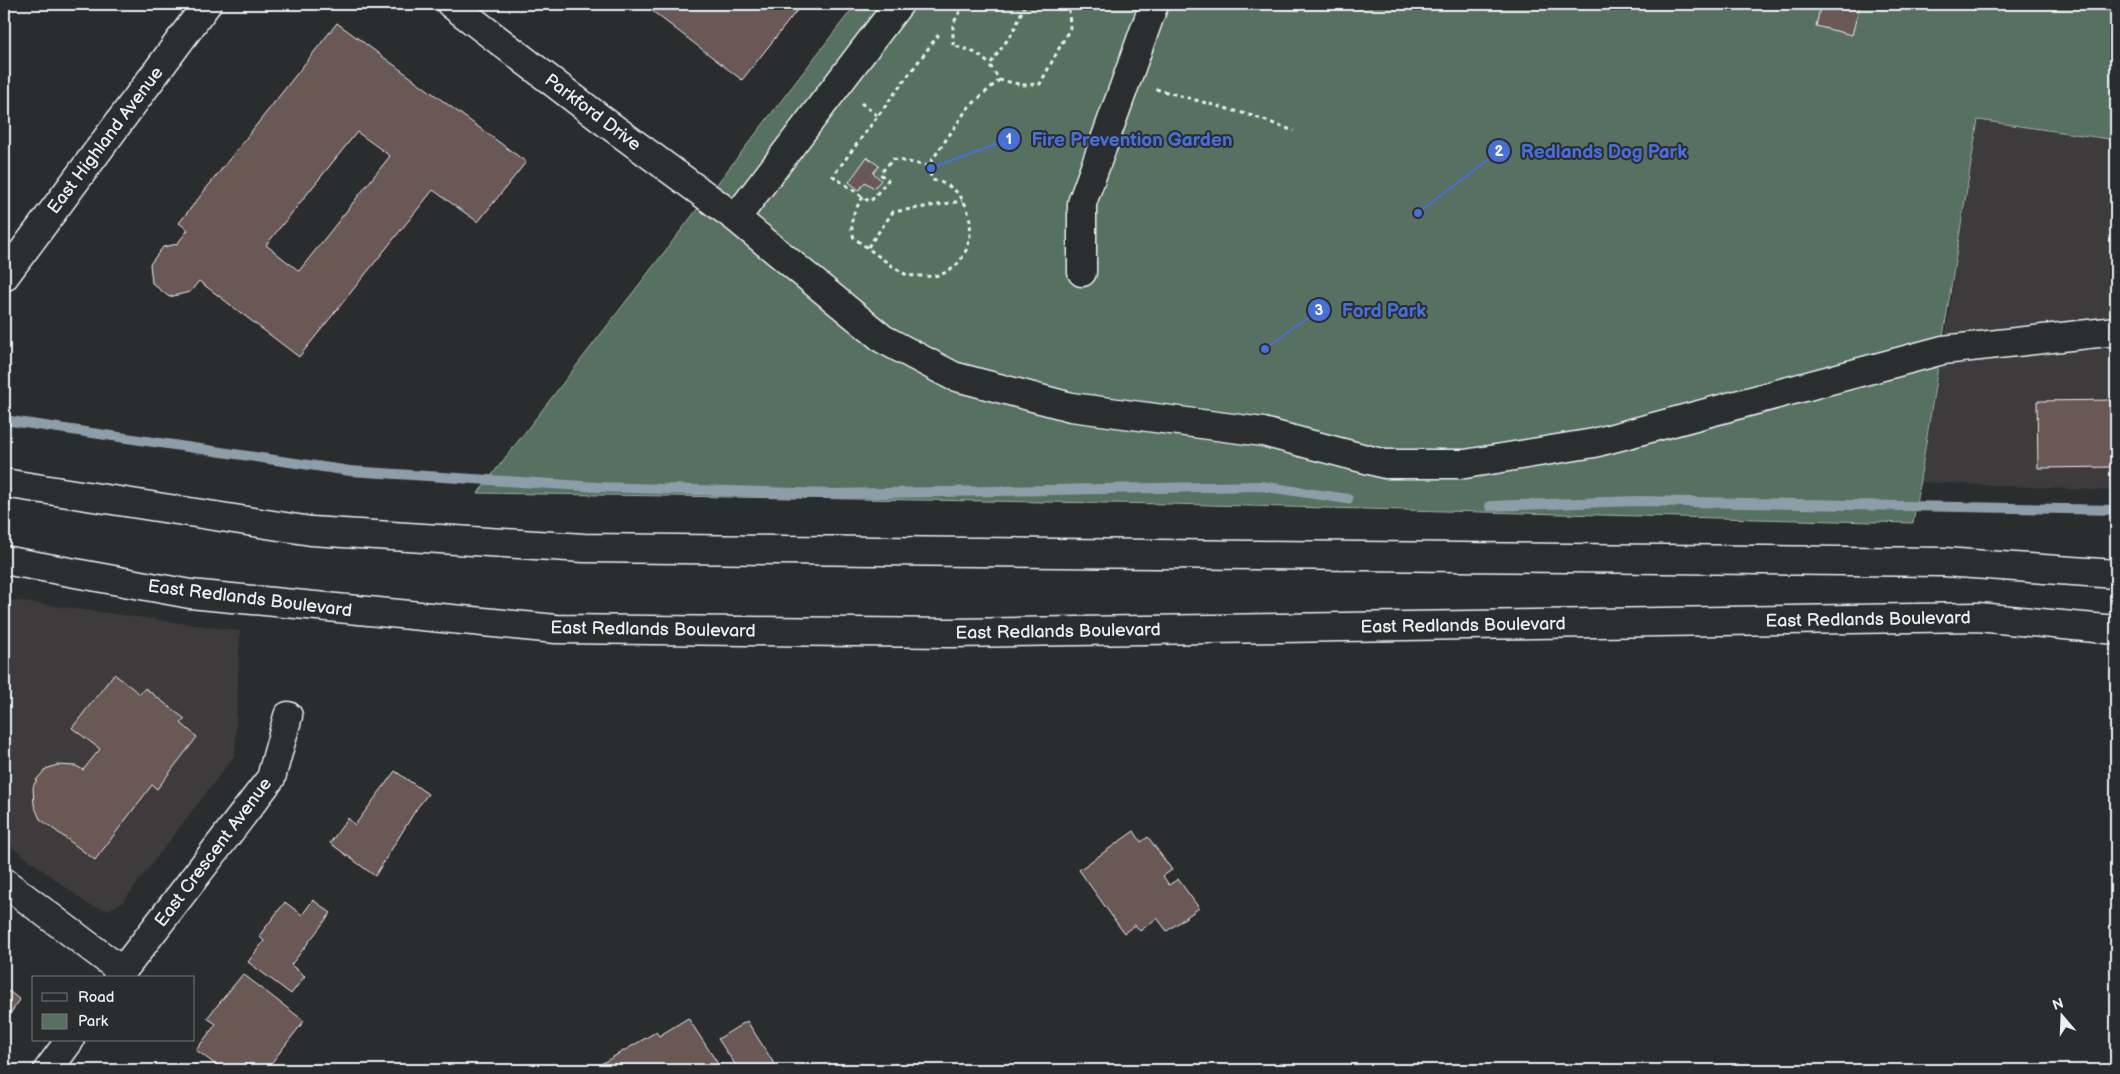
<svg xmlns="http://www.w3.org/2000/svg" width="2120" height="1074" viewBox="0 0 2120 1074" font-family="'Balsamiq Sans',sans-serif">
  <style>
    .built { fill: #3d3a3a }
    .green { fill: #567160; stroke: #9fb1ac }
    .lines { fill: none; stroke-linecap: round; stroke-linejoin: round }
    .stream { stroke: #8e9ea9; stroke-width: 10 }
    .building { fill: #6a5855; stroke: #e8f1f8; fill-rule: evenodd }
    .minor-casing { stroke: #e8f1f8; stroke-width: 31 }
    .major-casing { stroke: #e8f1f8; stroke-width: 31 }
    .path { stroke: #e8f1f8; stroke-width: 3; stroke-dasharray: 4 4; stroke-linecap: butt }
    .minor { stroke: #2a2d2e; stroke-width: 28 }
    .major { stroke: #2a2d2e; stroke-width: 28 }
    .labels { text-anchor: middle; stroke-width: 4; stroke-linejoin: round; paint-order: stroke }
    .street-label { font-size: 18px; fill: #e8f1f8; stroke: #2a2d2e }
    .leader { fill: none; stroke: #466fde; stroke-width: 2 }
    .callout-dot { fill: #466fde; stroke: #2a2d2e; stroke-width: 2 }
    .mark-label { font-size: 15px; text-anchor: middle; font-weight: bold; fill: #fff }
    .callout-label { font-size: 19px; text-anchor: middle; font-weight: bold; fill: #466fde; stroke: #2a2d2e; stroke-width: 4; stroke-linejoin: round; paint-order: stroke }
  </style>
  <rect width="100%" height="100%" fill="#2a2d2e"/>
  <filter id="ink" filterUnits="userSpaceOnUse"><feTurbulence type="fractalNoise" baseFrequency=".02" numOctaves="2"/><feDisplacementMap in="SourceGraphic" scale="10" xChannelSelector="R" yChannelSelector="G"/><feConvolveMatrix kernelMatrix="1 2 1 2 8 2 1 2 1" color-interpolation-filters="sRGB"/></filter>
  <g filter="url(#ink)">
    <path class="built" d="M1978,119L2116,140V491L1919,482L1943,350Z
      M4,599L240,631L235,755L123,902L107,910L89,905L4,841Z"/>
    <path class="green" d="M856,4H2116V140L1978,120L1913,523L1170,504L478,493Z"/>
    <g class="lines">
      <path class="stream" d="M4,420L350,471L598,487L832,494L1261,486L1348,499
        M1490,506L1638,501L2116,510"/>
    </g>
    <path class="building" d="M643,4H802L742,80Z
      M1821,4H1860L1852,35L1816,26Z
      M337,23L526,162L478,222L433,190L299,357L199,281L190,292L169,297L152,283L150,264L163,247L177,244L188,230L179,223ZM357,132L390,156L299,271L266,245Z
      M867,157L879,166L873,173L881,180L874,188L865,182L859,190L849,182Z
      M2116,400V467L2038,468L2037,401Z
      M114,674L140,694L145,688L185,719L181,723L197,737L157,789L152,785L95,860L40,819L34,805L33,787L37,779L46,769L57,765L76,766L83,770L100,749L72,728Z
      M395,771L428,794L417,808L375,876L330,843L348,818L355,825Z
      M1134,831L1141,842L1148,837L1172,870L1163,876L1169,885L1178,879L1199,908L1167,931L1157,918L1140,931L1135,925L1124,933L1079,870Z
      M313,900L331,913L291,965L305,976L291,994L248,962L264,941L259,936L285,902L302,915Z
      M243,974L304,1021L266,1070H223L196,1050L216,1024L207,1018Z
      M9,991L20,1000L4,1022V998Z
      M688,1018L722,1070H604L601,1064L656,1032L659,1036Z
      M747,1021L775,1065L766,1070H739L718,1039Z
      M195,1064L203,1070H189Z"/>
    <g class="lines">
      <g class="minor-casing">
        <path id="minor" d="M451,4L601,119L736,218L883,339L953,376L1071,407L1263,432L1385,464H1465L1594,443L1943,350L2116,331
          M736,218L899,4
          M1082,272V203L1154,4
          M4,882L122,971
          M117,978L271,778L288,716
          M48,1070L70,1040"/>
      </g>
      <g class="major-casing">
        <path id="major" d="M4,277L207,4
          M4,483L311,531L584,548L1944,562L2116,574
          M4,560L190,594L556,629L952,633L1978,617L2116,630"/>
      </g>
      <path class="path" d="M964,4L953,24V46C977,50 988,59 999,80
        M991,63L1013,32L1025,4
        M999,80L1024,85L1040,84L1070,28L1069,10L1065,4
        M1156,89L1253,116L1294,131
        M861,103L878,116
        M928,166L893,159L880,174L888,180L870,202L833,176L939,34
        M863,197C854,211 848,221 854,238C868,248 893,268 907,275C912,276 918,276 923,276C975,281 986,206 947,185C942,182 937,181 932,180L928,166L967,109L999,80
        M868,247L893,212L962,201"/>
      <use href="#minor" class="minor"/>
      <use href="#major" class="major"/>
    </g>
  </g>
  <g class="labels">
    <g class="street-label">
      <text transform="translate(593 112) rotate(37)" y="6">Parkford Drive</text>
      <text transform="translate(105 140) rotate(-53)" y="6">East Highland Avenue</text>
      <text transform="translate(250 598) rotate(7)" y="6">East Redlands Boulevard</text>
      <text transform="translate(1868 619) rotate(-1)" y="6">East Redlands Boulevard</text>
      <text transform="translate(1463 625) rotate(-1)" y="6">East Redlands Boulevard</text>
      <text transform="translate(653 629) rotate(1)" y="6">East Redlands Boulevard</text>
      <text transform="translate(1058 631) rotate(-1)" y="6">East Redlands Boulevard</text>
      <text transform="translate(213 852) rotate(-53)" y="6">East Crescent Avenue</text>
    </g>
  </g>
  <path class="leader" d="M931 168L1009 139M1418 213L1499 151M1265 349L1319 310"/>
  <g class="callout-dot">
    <circle cx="931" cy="168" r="5"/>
    <circle cx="1418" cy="213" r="5"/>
    <circle cx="1265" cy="349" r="5"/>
    <circle cx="1009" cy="139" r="12"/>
    <circle cx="1499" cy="151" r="12"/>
    <circle cx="1319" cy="310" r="12"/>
  </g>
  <g class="mark-label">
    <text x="1009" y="144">1</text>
    <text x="1499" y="156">2</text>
    <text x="1319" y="315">3</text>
  </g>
  <g class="callout-label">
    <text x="1132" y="146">Fire Prevention Garden</text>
    <text x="1604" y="158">Redlands Dog Park</text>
    <text x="1384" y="317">Ford Park</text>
  </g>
  <rect width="2120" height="1074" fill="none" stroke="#2a2d2e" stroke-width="20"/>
  <rect x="10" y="10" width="2100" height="1054" fill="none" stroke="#e8f1f8" stroke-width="2" filter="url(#ink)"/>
  <rect x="32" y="976" width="162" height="65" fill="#2a2d2e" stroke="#767b7f"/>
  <rect x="42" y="993" width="25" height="8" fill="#2a2d2e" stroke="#767b7f"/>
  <text x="78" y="1002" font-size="15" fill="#e8f1f8">Road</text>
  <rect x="42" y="1014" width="25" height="15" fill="#567160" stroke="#767b7f"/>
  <text x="78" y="1026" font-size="15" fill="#e8f1f8">Park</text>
  <g transform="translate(2062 1016) rotate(341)" stroke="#2a2d2e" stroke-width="4" paint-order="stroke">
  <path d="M0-4L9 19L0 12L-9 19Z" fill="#e8f1f8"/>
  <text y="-8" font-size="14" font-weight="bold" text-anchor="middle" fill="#e8f1f8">N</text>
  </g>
</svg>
